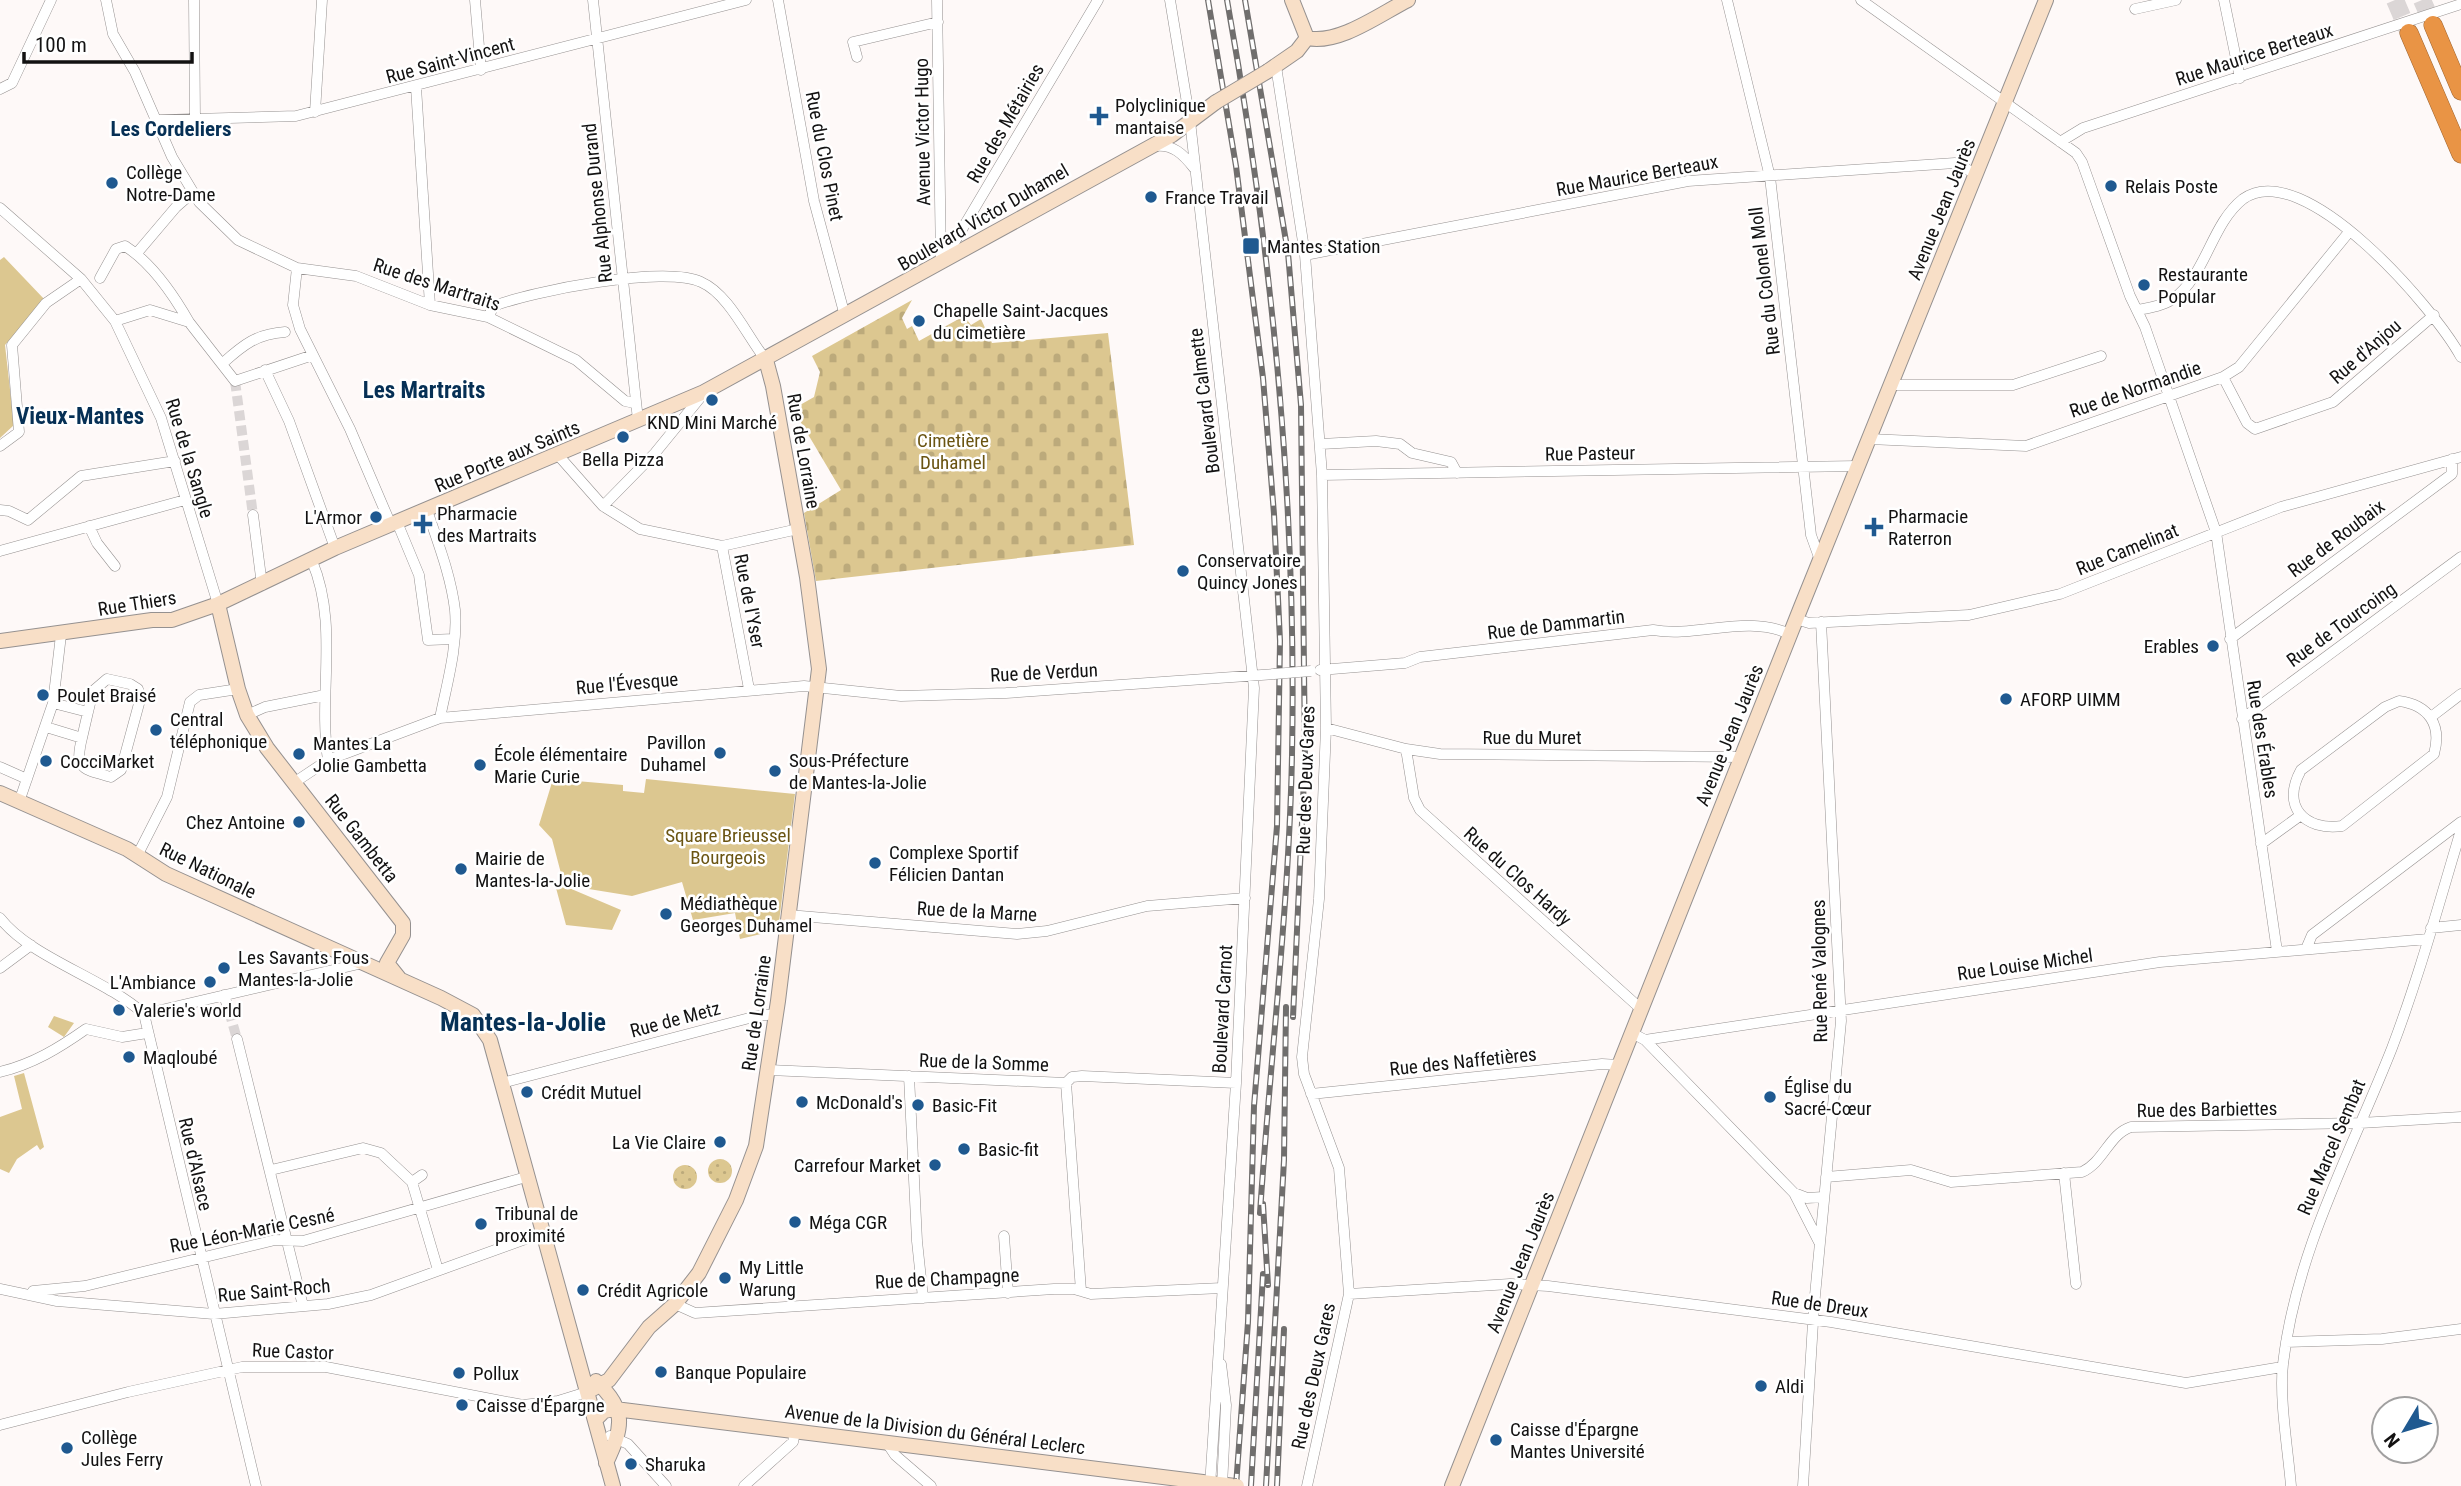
<svg xmlns="http://www.w3.org/2000/svg" width="2461" height="1486" viewBox="0 0 2461 1486" font-family="'Roboto Condensed',sans-serif">
  <style>
    .grass { fill: url(#grass-dots) }
    .cemetery { fill: url(#cemetery-stones) }
    .park { fill: #dcc790 }
    .lines { fill: none; stroke-linecap: round; stroke-linejoin: round }
    .street-tunnel { stroke: #dbd6d6; stroke-width: 10; stroke-dasharray: 10 5; stroke-linecap: butt }
    .highway-tunnel { stroke: #dbd6d6; stroke-width: 18; stroke-dasharray: 18 9; stroke-linecap: butt }
    .street-casing { stroke: #959190; stroke-width: 11 }
    .secondary-casing { stroke: #959190; stroke-width: 16 }
    .highway-casing { stroke: #9e6633; stroke-width: 19 }
    .street { stroke: #fff; stroke-width: 10 }
    .secondary { stroke: #f8dfc7; stroke-width: 14 }
    .highway { stroke: #e99445; stroke-width: 18 }
    .rail-casing { stroke: #706e6d; stroke-width: 6 }
    .rail { stroke: #fff; stroke-width: 3.5; stroke-dasharray: 10; stroke-linecap: butt }
    .street-bridge-casing { stroke: #959190; stroke-width: 11; stroke-linecap: butt }
    .secondary-bridge-casing { stroke: #959190; stroke-width: 16; stroke-linecap: butt }
    .street-bridge { stroke: #fff; stroke-width: 10 }
    .secondary-bridge { stroke: #f8dfc7; stroke-width: 14 }
    .poi-dot { fill: #1f5990; stroke: #fff; stroke-width: 2.5 }
    .labels { text-anchor: middle; stroke-width: 5; stroke-linejoin: round; paint-order: stroke }
    .street-label { font-size: 19px; fill: #131212; stroke: #fff }
    .poi-label { font-size: 19px; fill: #131212; stroke: #fff; text-anchor: start }
    .park-label { font-size: 19px; fill: #6a5412; stroke: #fff }
    .neighbourhood-label { font-size: 21px; font-weight: bold; fill: #063055; stroke: #fff }
    .quarter-label { font-size: 23px; font-weight: bold; fill: #063055; stroke: #fff }
    .district-label { font-size: 26px; font-weight: bold; fill: #063055; stroke: #fff }
  </style>
  <defs>
    <pattern id="grass-dots" width="8" height="8" patternUnits="userSpaceOnUse" patternTransform="scale(1.75)"><rect width="8" height="8" fill="#dcc790"/><path d="M2 2h.1M6 6h.1" fill="none" stroke="#bcaa7b" stroke-width="1.8" stroke-linecap="round"/></pattern>
    <pattern id="cemetery-stones" width="16" height="16" patternUnits="userSpaceOnUse" patternTransform="scale(1.75)"><rect width="16" height="16" fill="#dcc790"/><path d="M2 7V4a2 2 0 0 1 4 0v3zM10 15v-3a2 2 0 0 1 4 0v3z" fill="#bcaa7b"/></pattern>
  </defs>
  <rect width="100%" height="100%" fill="#fef9f8"/>
  <path class="grass" d="M708 1171a12 12 0 1 1 24 0a12 12 0 1 1-24 0Z
    M673 1177a12 12 0 1 1 24 0a12 12 0 1 1-24 0Z"/>
  <path class="cemetery" d="M912,300L902,318L907,329L912,326L919,341L964,316L971,325L981,319L992,343L1108,333L1134,545L816,581L804,513L841,490L793,409L814,397L820,372L812,356Z"/>
  <path class="park" d="M4,257L45,300L5,345L14,425L0,438V260Z
    M553,779L623,785V791L644,793L646,779L795,794L778,930L740,939L735,913L693,920L682,882L632,896L564,885L552,839L539,825Z
    M562,885L621,910L612,930L566,925L556,888Z
    M54,1016L74,1023L64,1037L48,1027Z
    M24,1073L44,1147L40,1150L37,1145L17,1159L9,1173L0,1169V1117L22,1109L14,1076Z"/>
  <g class="lines">
    <path class="street-tunnel" d="M235,381L253,515
      M229,1011L237,1039"/>
    <path class="highway-tunnel" d="M2395,0L2409,33
      M2422,0L2433,25"/>
    <g class="street-casing">
      <path id="street" d="M106,0L113,34L135,72L172,157L199,202L238,240L297,268L356,276L430,305L488,317L576,360L625,401L634,403
        M194,0L195,119
        M475,0L481,70
        M593,0L638,420
        M778,0L814,201L845,316
        M937,0L941,263
        M1170,0L1190,121L1254,688L1236,1083L1210,1486
        M1727,0L1770,177L1811,535L1820,560
        M1861,0L2076,153L2082,162L2130,296L2145,327L2216,532L2277,951
        M2224,0L2240,78
        M2135,9L2176,0
        M857,57L853,42L938,22
        M1276,66L1305,255L1322,475L1326,728L1319,899L1302,1057L1304,1074L1339,1168L1349,1294L1307,1486
        M416,87L430,305
        M0,89L12,83L51,0
        M315,112L322,0
        M158,120L296,116L746,0
        M2060,142L2083,128L2461,4
        M1155,146C1173,144 1183,154 1194,168
        M0,208L81,279L115,321L161,418L218,604
        M137,253L176,207L192,193
        M1305,255L1688,181L1955,163L1976,174
        M945,258L1098,0
        M297,268L293,305L300,329L350,429L391,525
        M100,278L116,249L125,246C152,263 173,294 189,322
        M2137,310C2148,308 2163,306 2173,299C2206,276 2211,224 2243,199C2303,155 2435,309 2461,357
        M488,317L494,306C532,291 665,265 701,282C729,294 748,338 766,360
        M115,321L150,310L189,322L235,381L313,355
        M223,363C244,344 257,334 285,332
        M265,370L289,421L335,548
        M2223,377L2247,423L2255,429L2333,402L2434,315
        M1891,385H2013L2101,356
        M1869,439L2026,446L2223,377L2239,367L2349,232
        M1321,444L1376,441L1400,444L1412,453L1451,462L1457,473
        M0,446L19,432L12,345L46,303L81,279
        M558,455L603,506L640,529L722,546L749,689
        M1322,475L1858,466
        M603,506L655,453L704,393
        M0,510L9,511L28,520L81,476L175,461
        M427,510C438,543 451,576 455,610C458,646 447,683 440,718
        M253,515L262,585
        M397,522L419,575L428,640L454,639
        M89,526L97,543L115,566
        M722,546L798,529
        M0,551L185,500
        M312,561C339,625 318,693 328,760
        M1796,619L1809,623L1969,615L2060,594L2281,507L2461,457
        M2230,639L2452,474V459
        M1320,670L1405,663L1420,657L1653,630C1698,638 1745,614 1790,634
        M2399,701C2429,705 2442,725 2434,754L2342,826C2304,831 2281,806 2301,770L2385,707Z
        M247,715L265,707L325,695
        M2431,717L2461,694
        M2242,719L2461,557
        M46,727L82,738C74,770 83,769 111,777L121,770L140,700L138,689L130,684L107,679L93,691L88,712L53,703
        M1326,728L1406,749L1440,754L1741,757
        M82,738L88,712
        M1406,749L1414,798L1420,810L1641,1009
        M0,767L27,779
        M295,782L328,760L440,718L804,686L901,696L1006,693L1274,674
        M19,802L53,703L61,635
        M2261,844L2301,815
        M137,856L167,797L190,702L199,695L238,689
        M788,915L1017,934L1047,931L1147,906L1245,898
        M0,918C31,958 104,978 144,1014
        M2431,928L2461,925
        M2306,949L2312,935L2461,822
        M0,968L31,945
        M224,995L229,1011
        M144,1014L256,1486
        M144,1014L363,963
        M1632,1033L1645,1040L2160,962L2428,939
        M237,1039L303,1306
        M1645,1040L1794,1193L1819,1242
        M769,1070L1066,1083L1072,1077L1082,1076L1236,1083
        M0,1072C33,1064 59,1048 86,1029L122,1037L147,1033
        M909,1076L917,1241L923,1298
        M502,1083L757,1016L776,1014
        M1066,1083L1081,1291
        M1311,1094L1602,1064L1619,1065
        M271,1170L363,1148L381,1153L412,1182L438,1270
        M2064,1173L2076,1284
        M1826,1177L1911,1170L1951,1182L2082,1172C2104,1162 2109,1134 2131,1127L2360,1123L2461,1117
        M412,1182L422,1175
        M1794,1193L1807,1198L1823,1197
        M1004,1236L1008,1293
        M0,1289L57,1301L214,1314L328,1304L371,1295L542,1233
        M33,1291L85,1286L275,1240L303,1241L526,1177
        M1349,1294L1510,1284L1548,1286L1831,1322L2186,1383L2282,1367
        M675,1304L695,1313L1054,1289H1074L1091,1294L1222,1288
        M2286,1342L2382,1339L2461,1329
        M1221,1364L1226,1405L1222,1486
        M0,1425L128,1392L242,1367H326L523,1405L558,1401L587,1392
        M610,1436L628,1444L666,1486
        M887,1443L895,1455L931,1486
        M744,1486L793,1442L795,1432
        M1803,1486L1814,1306L1841,1021L1821,622
        M2291,1486C2288,1450 2279,1398 2283,1364C2296,1251 2351,1152 2392,1048C2419,977 2439,903 2461,830"/>
    </g>
    <g class="secondary-casing">
      <path id="secondary" d="M1292,0L1307,38
        M1307,38C1339,45 1380,14 1408,0
        M1268,71L1297,51L1307,38
        M218,604L238,689L247,715L267,748L403,923V935L387,963L399,978
        M0,641L152,620H172L218,604L335,548L704,392L1172,135L1216,102
        M0,793L127,849L166,874L441,998L473,1015L490,1040L613,1486
        M596,1381C627,1410 623,1427 606,1463
        M587,1392L609,1380L649,1327L675,1304L699,1273L736,1200L756,1146L778,1001L819,669L807,577L773,386L766,360
        M595,1420L604,1411L615,1409L1235,1486
        M1452,1486L1801,607L2046,0"/>
    </g>
    <g class="highway-casing">
      <path id="highway" d="M2433,25L2461,91
        M2409,33L2461,154"/>
    </g>
    <use href="#street" class="street"/>
    <use href="#secondary" class="secondary"/>
    <use href="#highway" class="highway"/>
    <g class="rail-casing">
      <path id="rail" d="M1208,0L1236,166L1263,378L1274,514L1280,641L1277,826L1254,1106L1248,1322L1236,1486
        M1227,0C1272,250 1297,501 1292,755C1289,908 1270,1060 1260,1213
        M1245,0L1288,253L1301,405L1305,757L1293,1017
        M1263,1204L1268,1285
        M1251,1486L1263,1274
        M1266,1486L1284,1160L1286,1007
        M1277,1486L1284,1329"/>
    </g>
    <use href="#rail" class="rail"/>
    <g class="street-bridge-casing">
      <path id="street-bridge" d="M1274,674L1311,671"/>
    </g>
    <g class="secondary-bridge-casing">
      <path id="secondary-bridge" d="M1216,102L1268,71
        M1235,1486H1237"/>
    </g>
    <use href="#street-bridge" class="street-bridge"/>
    <use href="#secondary-bridge" class="secondary-bridge"/>
  </g>
  <g class="poi-dot">
    <path d="M1095.5 105.5h7v7h7v7h-7v7h-7v-7h-7v-7h7z"/>
    <circle cx="112" cy="183" r="7"/>
    <circle cx="2111" cy="186" r="7"/>
    <circle cx="1151" cy="197" r="7"/>
    <rect x="1242" y="237" width="18" height="18" rx="3.5"/>
    <circle cx="2144" cy="285" r="7"/>
    <circle cx="919" cy="321" r="7"/>
    <circle cx="712" cy="400" r="7"/>
    <circle cx="623" cy="437" r="7"/>
    <circle cx="376" cy="517" r="7"/>
    <path d="M419.5 513.5h7v7h7v7h-7v7h-7v-7h-7v-7h7z"/>
    <path d="M1870.5 516.5h7v7h7v7h-7v7h-7v-7h-7v-7h7z"/>
    <circle cx="1183" cy="571" r="7"/>
    <circle cx="2213" cy="646" r="7"/>
    <circle cx="43" cy="695" r="7"/>
    <circle cx="2006" cy="699" r="7"/>
    <circle cx="156" cy="730" r="7"/>
    <circle cx="720" cy="753" r="7"/>
    <circle cx="299" cy="754" r="7"/>
    <circle cx="46" cy="761" r="7"/>
    <circle cx="480" cy="765" r="7"/>
    <circle cx="775" cy="771" r="7"/>
    <circle cx="299" cy="822" r="7"/>
    <circle cx="875" cy="863" r="7"/>
    <circle cx="461" cy="869" r="7"/>
    <circle cx="666" cy="914" r="7"/>
    <circle cx="224" cy="968" r="7"/>
    <circle cx="210" cy="982" r="7"/>
    <circle cx="119" cy="1010" r="7"/>
    <circle cx="129" cy="1057" r="7"/>
    <circle cx="527" cy="1092" r="7"/>
    <circle cx="1770" cy="1097" r="7"/>
    <circle cx="802" cy="1102" r="7"/>
    <circle cx="918" cy="1105" r="7"/>
    <circle cx="720" cy="1142" r="7"/>
    <circle cx="964" cy="1149" r="7"/>
    <circle cx="935" cy="1165" r="7"/>
    <circle cx="795" cy="1222" r="7"/>
    <circle cx="481" cy="1224" r="7"/>
    <circle cx="725" cy="1278" r="7"/>
    <circle cx="583" cy="1290" r="7"/>
    <circle cx="661" cy="1372" r="7"/>
    <circle cx="459" cy="1373" r="7"/>
    <circle cx="1761" cy="1386" r="7"/>
    <circle cx="462" cy="1405" r="7"/>
    <circle cx="1496" cy="1440" r="7"/>
    <circle cx="67" cy="1448" r="7"/>
    <circle cx="631" cy="1464" r="7"/>
  </g>
  <g class="labels">
    <g class="street-label">
      <text transform="translate(2254 54) rotate(-18)" y="7">Rue Maurice Berteaux</text>
      <text transform="translate(450 60) rotate(-15)" y="7">Rue Saint-Vincent</text>
      <text transform="translate(1005 123) rotate(-60)" y="7">Rue des Métairies</text>
      <text transform="translate(922 132) rotate(-91)" y="7">Avenue Victor Hugo</text>
      <text transform="translate(825 156) rotate(79)" y="7">Rue du Clos Pinet</text>
      <text transform="translate(1637 175) rotate(-10)" y="7">Rue Maurice Berteaux</text>
      <text transform="translate(597 203) rotate(-96)" y="7">Rue Alphonse Durand</text>
      <text transform="translate(1941 209) rotate(-68)" y="7">Avenue Jean Jaurès</text>
      <text transform="translate(983 217) rotate(-30)" y="7">Boulevard Victor Duhamel</text>
      <text transform="translate(1764 281) rotate(-97)" y="7">Rue du Colonel Moll</text>
      <text transform="translate(437 284) rotate(18)" y="7">Rue des Martraits</text>
      <text transform="translate(2365 351) rotate(-41)" y="7">Rue d'Anjou</text>
      <text transform="translate(2135 389) rotate(-19)" y="7">Rue de Normandie</text>
      <text transform="translate(1204 401) rotate(-97)" y="7">Boulevard Calmette</text>
      <text transform="translate(804 451) rotate(80)" y="7">Rue de Lorraine</text>
      <text transform="translate(1590 453) rotate(-1)" y="7">Rue Pasteur</text>
      <text transform="translate(507 456) rotate(-23)" y="7">Rue Porte aux Saints</text>
      <text transform="translate(190 458) rotate(73)" y="7">Rue de la Sangle</text>
      <text transform="translate(2336 538) rotate(-37)" y="7">Rue de Roubaix</text>
      <text transform="translate(2127 549) rotate(-22)" y="7">Rue Camelinat</text>
      <text transform="translate(750 601) rotate(79)" y="7">Rue de l'Yser</text>
      <text transform="translate(137 603) rotate(-9)" y="7">Rue Thiers</text>
      <text transform="translate(1556 624) rotate(-7)" y="7">Rue de Dammartin</text>
      <text transform="translate(2341 624) rotate(-36)" y="7">Rue de Tourcoing</text>
      <text transform="translate(1044 672) rotate(-3)" y="7">Rue de Verdun</text>
      <text transform="translate(627 683) rotate(-5)" y="7">Rue l'Évesque</text>
      <text transform="translate(1729 735) rotate(-68)" y="7">Avenue Jean Jaurès</text>
      <text x="1532" y="744">Rue du Muret</text>
      <text transform="translate(2263 739) rotate(81)" y="7">Rue des Érables</text>
      <text transform="translate(1305 780) rotate(-88)" y="7">Rue des Deux Gares</text>
      <text transform="translate(362 838) rotate(52)" y="7">Rue Gambetta</text>
      <text transform="translate(208 870) rotate(26)" y="7">Rue Nationale</text>
      <text transform="translate(1518 876) rotate(42)" y="7">Rue du Clos Hardy</text>
      <text transform="translate(977 911) rotate(3)" y="7">Rue de la Marne</text>
      <text transform="translate(2025 964) rotate(-8)" y="7">Rue Louise Michel</text>
      <text transform="translate(1819 971) rotate(-91)" y="7">Rue René Valognes</text>
      <text transform="translate(1222 1009) rotate(-87)" y="7">Boulevard Carnot</text>
      <text transform="translate(756 1013) rotate(-82)" y="7">Rue de Lorraine</text>
      <text transform="translate(675 1019) rotate(-15)" y="7">Rue de Metz</text>
      <text transform="translate(1463 1061) rotate(-6)" y="7">Rue des Naffetières</text>
      <text transform="translate(984 1062) rotate(2)" y="7">Rue de la Somme</text>
      <text transform="translate(2207 1109) rotate(-1)" y="7">Rue des Barbiettes</text>
      <text transform="translate(2331 1147) rotate(-67)" y="7">Rue Marcel Sembat</text>
      <text transform="translate(196 1164) rotate(77)" y="7">Rue d'Alsace</text>
      <text transform="translate(252 1230) rotate(-11)" y="7">Rue Léon-Marie Cesné</text>
      <text transform="translate(1520 1262) rotate(-68)" y="7">Avenue Jean Jaurès</text>
      <text transform="translate(947 1278) rotate(-3)" y="7">Rue de Champagne</text>
      <text transform="translate(274 1290) rotate(-5)" y="7">Rue Saint-Roch</text>
      <text transform="translate(1820 1304) rotate(8)" y="7">Rue de Dreux</text>
      <text transform="translate(293 1351) rotate(2)" y="7">Rue Castor</text>
      <text transform="translate(1313 1376) rotate(-78)" y="7">Rue des Deux Gares</text>
      <text transform="translate(935 1429) rotate(7)" y="7">Avenue de la Division du Général Leclerc</text>
    </g>
    <g class="poi-label">
      <text x="1115" y="112">Polyclinique<tspan x="1115" dy="22">mantaise</tspan></text>
      <text x="126" y="179">Collège<tspan x="126" dy="22">Notre-Dame</tspan></text>
      <text x="2125" y="193">Relais Poste</text>
      <text x="1165" y="204">France Travail</text>
      <text x="1267" y="253">Mantes Station</text>
      <text x="2158" y="281">Restaurante<tspan x="2158" dy="22">Popular</tspan></text>
      <text x="933" y="317">Chapelle Saint-Jacques<tspan x="933" dy="22">du cimetière</tspan></text>
      <text x="712" y="429" text-anchor="middle">KND Mini Marché</text>
      <text x="623" y="466" text-anchor="middle">Bella Pizza</text>
      <text x="437" y="520">Pharmacie<tspan x="437" dy="22">des Martraits</tspan></text>
      <text x="1888" y="523">Pharmacie<tspan x="1888" dy="22">Raterron</tspan></text>
      <text x="362" y="524" text-anchor="end">L'Armor</text>
      <text x="1197" y="567">Conservatoire<tspan x="1197" dy="22">Quincy Jones</tspan></text>
      <text x="2199" y="653" text-anchor="end">Erables</text>
      <text x="57" y="702">Poulet Braisé</text>
      <text x="2020" y="706">AFORP UIMM</text>
      <text x="170" y="726">Central<tspan x="170" dy="22">téléphonique</tspan></text>
      <text x="706" y="749" text-anchor="end">Pavillon<tspan x="706" dy="22">Duhamel</tspan></text>
      <text x="313" y="750">Mantes La<tspan x="313" dy="22">Jolie Gambetta</tspan></text>
      <text x="494" y="761">École élémentaire<tspan x="494" dy="22">Marie Curie</tspan></text>
      <text x="789" y="767">Sous-Préfecture<tspan x="789" dy="22">de Mantes-la-Jolie</tspan></text>
      <text x="60" y="768">CocciMarket</text>
      <text x="285" y="829" text-anchor="end">Chez Antoine</text>
      <text x="889" y="859">Complexe Sportif<tspan x="889" dy="22">Félicien Dantan</tspan></text>
      <text x="475" y="865">Mairie de<tspan x="475" dy="22">Mantes-la-Jolie</tspan></text>
      <text x="680" y="910">Médiathèque<tspan x="680" dy="22">Georges Duhamel</tspan></text>
      <text x="238" y="964">Les Savants Fous<tspan x="238" dy="22">Mantes-la-Jolie</tspan></text>
      <text x="196" y="989" text-anchor="end">L'Ambiance</text>
      <text x="133" y="1017">Valerie's world</text>
      <text x="143" y="1064">Maqloubé</text>
      <text x="1784" y="1093">Église du<tspan x="1784" dy="22">Sacré-Cœur</tspan></text>
      <text x="541" y="1099">Crédit Mutuel</text>
      <text x="816" y="1109">McDonald's</text>
      <text x="932" y="1112">Basic-Fit</text>
      <text x="706" y="1149" text-anchor="end">La Vie Claire</text>
      <text x="978" y="1156">Basic-fit</text>
      <text x="921" y="1172" text-anchor="end">Carrefour Market</text>
      <text x="495" y="1220">Tribunal de<tspan x="495" dy="22">proximité</tspan></text>
      <text x="809" y="1229">Méga CGR</text>
      <text x="739" y="1274">My Little<tspan x="739" dy="22">Warung</tspan></text>
      <text x="597" y="1297">Crédit Agricole</text>
      <text x="675" y="1379">Banque Populaire</text>
      <text x="473" y="1380">Pollux</text>
      <text x="1775" y="1393">Aldi</text>
      <text x="476" y="1412">Caisse d'Épargne</text>
      <text x="1510" y="1436">Caisse d'Épargne<tspan x="1510" dy="22">Mantes Université</tspan></text>
      <text x="81" y="1444">Collège<tspan x="81" dy="22">Jules Ferry</tspan></text>
      <text x="645" y="1471">Sharuka</text>
    </g>
    <g class="park-label">
      <text x="953" y="447">Cimetière<tspan x="953" dy="22">Duhamel</tspan></text>
      <text x="728" y="842">Square Brieussel<tspan x="728" dy="22">Bourgeois</tspan></text>
    </g>
    <g class="neighbourhood-label">
      <text x="171" y="136">Les Cordeliers</text>
    </g>
    <g class="quarter-label">
      <text x="424" y="398">Les Martraits</text>
      <text x="80" y="424">Vieux-Mantes</text>
    </g>
    <g class="district-label">
      <text x="523" y="1031">Mantes-la-Jolie</text>
    </g>
  </g>
  <g transform="translate(2405 1430) rotate(232)"><circle r="33" fill="#ffffff" stroke="#a1a0a0" stroke-width="2"/>
  <path d="M0-5L12 26L0 18L-12 26Z" fill="#1f5990"/>
  <text y="-10" font-size="19" font-weight="bold" text-anchor="middle" fill="#131212">N</text>
  </g>
  <path d="M24 52v10h168v-10" fill="none" stroke="#131212" stroke-width="3.5"/>
  <text x="35" y="52" font-size="21" fill="#131212" stroke="#ffffff" stroke-width="5" paint-order="stroke">100 m</text>
</svg>
